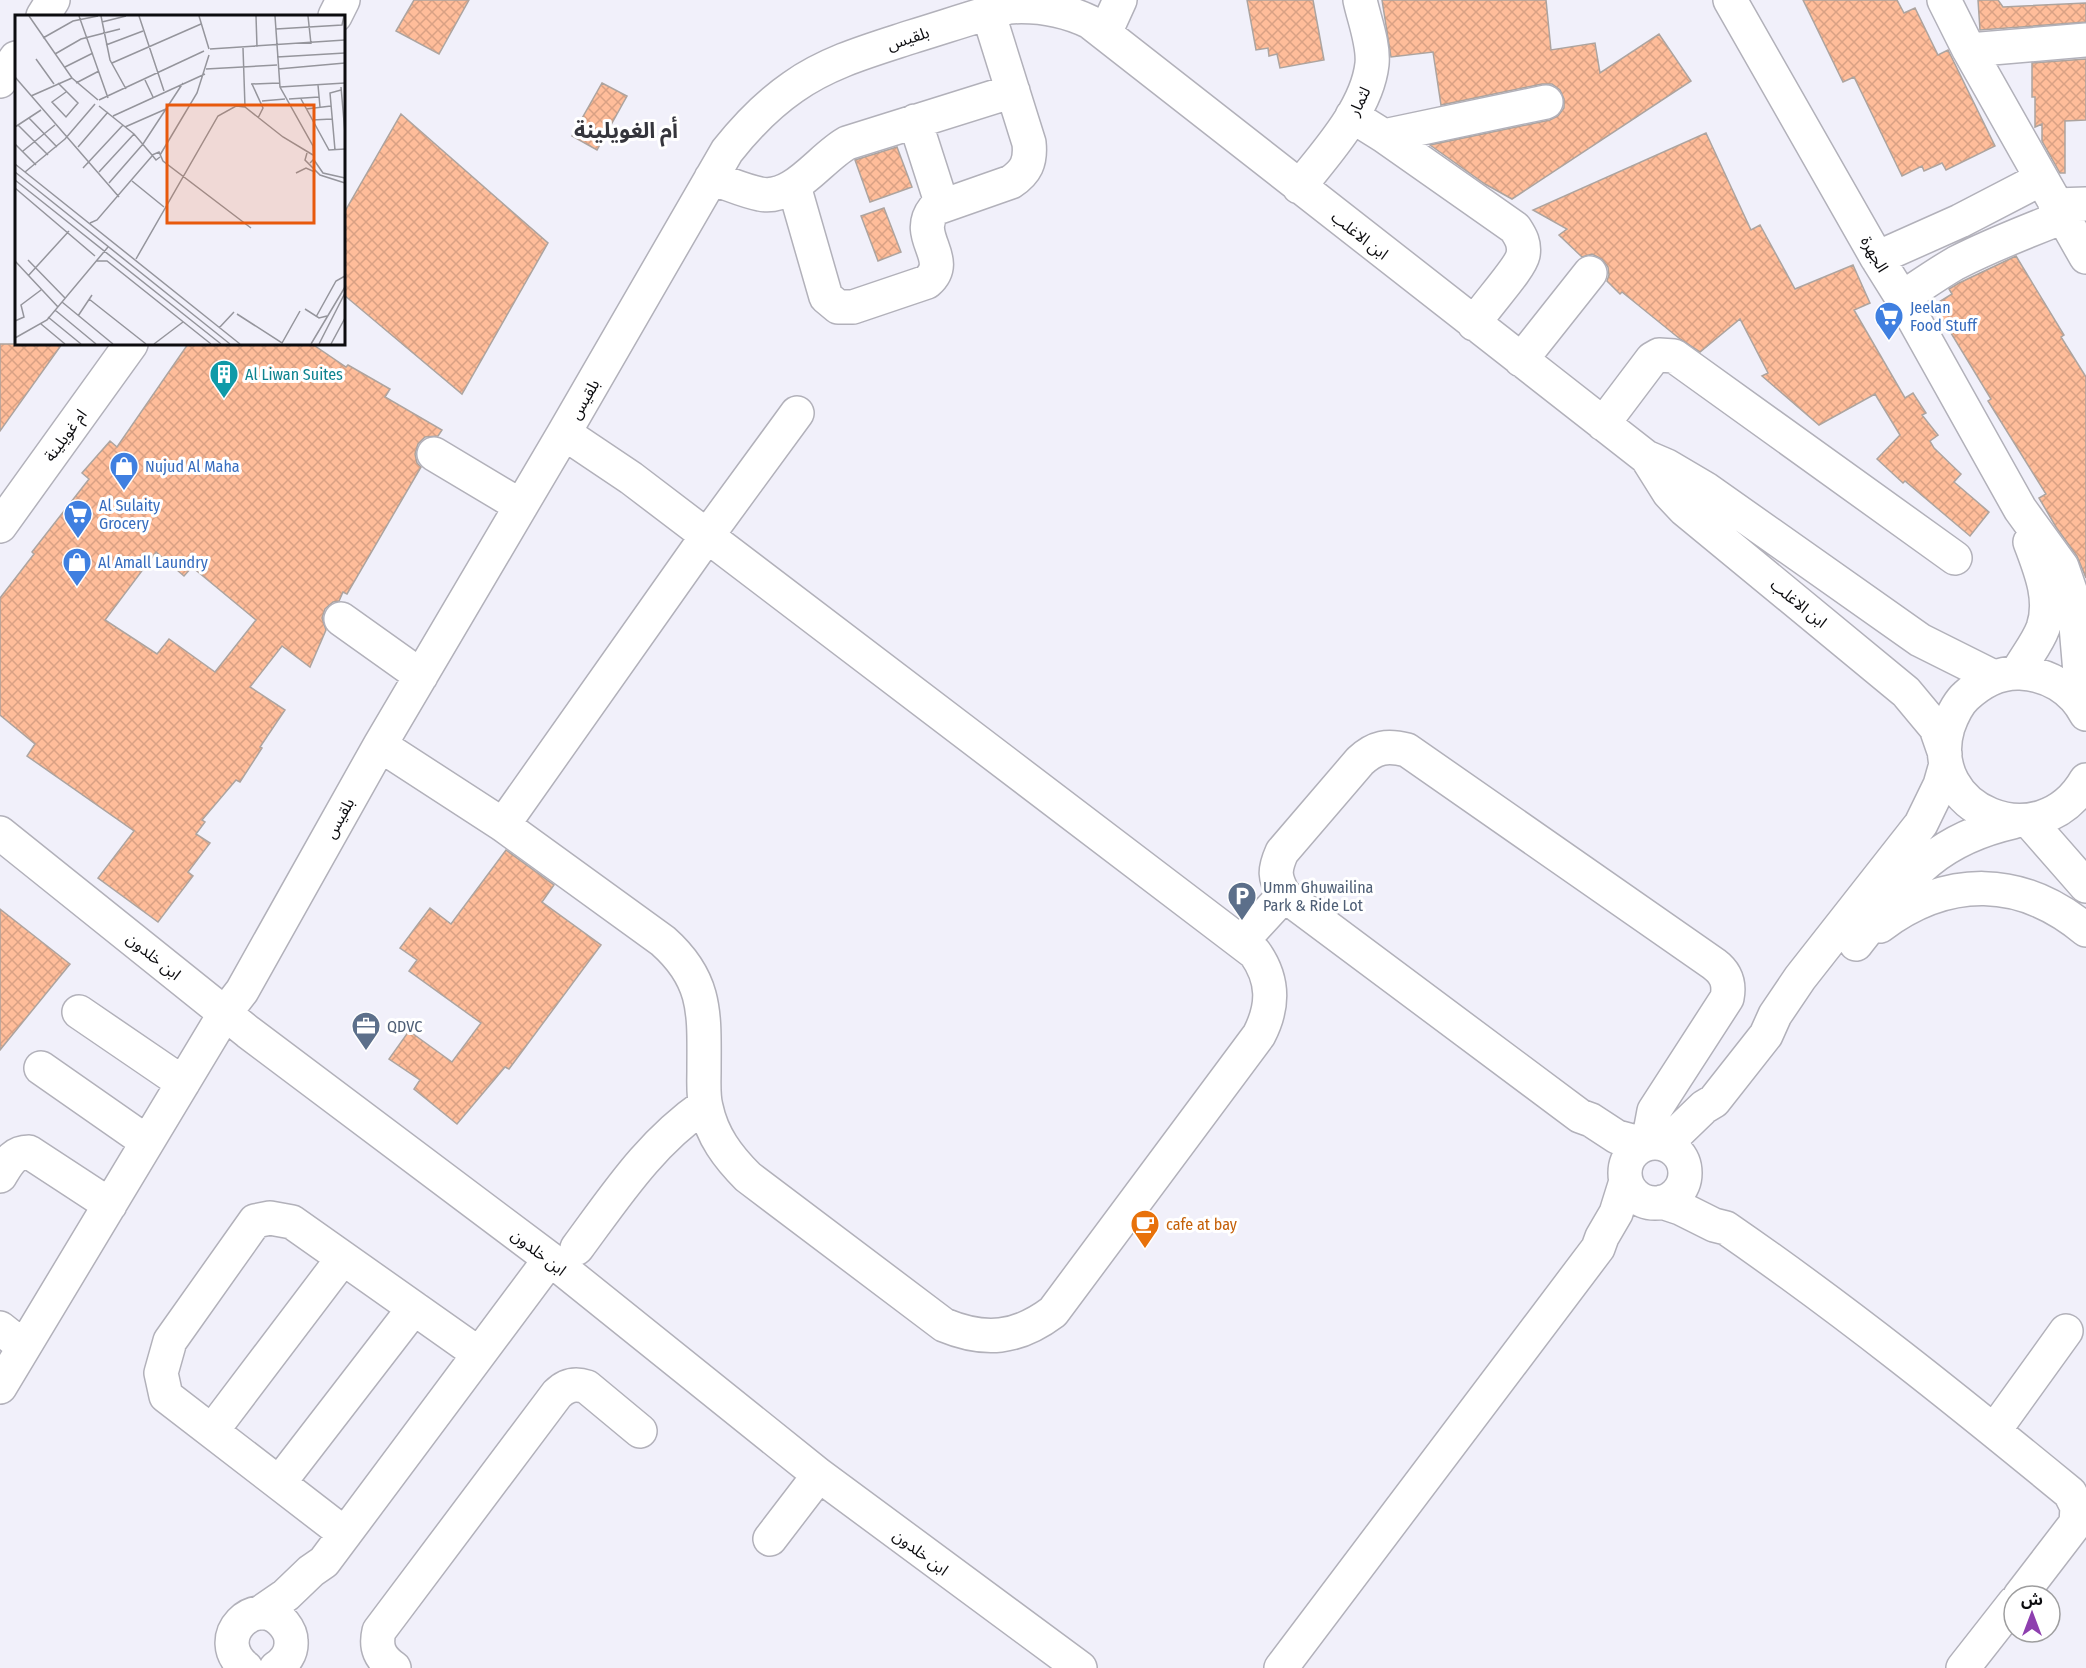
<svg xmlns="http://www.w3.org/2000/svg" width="2086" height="1668" viewBox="0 0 2086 1668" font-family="'Fira Sans Condensed','Noto Sans Arabic',sans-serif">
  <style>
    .building { fill: url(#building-cross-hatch); stroke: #ada49f; stroke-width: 1.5; fill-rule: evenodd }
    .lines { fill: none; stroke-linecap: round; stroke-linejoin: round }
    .minor-casing { stroke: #b2b1ba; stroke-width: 36 }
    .minor { stroke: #fff; stroke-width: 33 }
    .labels { text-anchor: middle; stroke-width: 6; stroke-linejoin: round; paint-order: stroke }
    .street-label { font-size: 16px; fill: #0c0c0f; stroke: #fff }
    .shop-label { font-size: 16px; fill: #366cbe; stroke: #fff; text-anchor: start }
    .culture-label { font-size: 16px; fill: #0d838f; stroke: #fff; text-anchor: start }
    .service-label { font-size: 16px; fill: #4e5e75; stroke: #fff; text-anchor: start }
    .food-label { font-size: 16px; fill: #c56008; stroke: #fff; text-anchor: start }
    .district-label { font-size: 22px; font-weight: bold; fill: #35353c; stroke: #fff }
    .inset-road { fill: none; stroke: #95959c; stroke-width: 1.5 }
    .view { fill: #e8590c; fill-opacity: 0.15; stroke: #e8590c; stroke-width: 3 }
    .inset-edge { fill: none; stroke: #0c0c0f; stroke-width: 3 }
  </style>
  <defs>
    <pattern id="building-cross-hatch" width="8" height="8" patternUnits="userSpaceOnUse" patternTransform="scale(1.5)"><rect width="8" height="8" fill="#ffbd9a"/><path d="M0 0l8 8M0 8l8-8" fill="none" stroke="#d9a184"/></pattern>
  </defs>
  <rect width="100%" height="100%" fill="#f1f0fa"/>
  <path class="building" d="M414,0H469L439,54L396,31Z
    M1247,0H1313L1324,60L1280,68L1277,54L1269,56L1268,48L1256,50Z
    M1382,0H1546L1551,50L1595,43L1600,73L1659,34L1691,81L1512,199L1485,184L1430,145L1550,120L1558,116L1564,108V99L1560,90L1552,84H1542L1441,105L1433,52L1391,57Z
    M1803,0H1897L1904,13L1915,8L1938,55L1948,50L1995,146L1946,170L1942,163L1924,171L1922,166L1902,176L1854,77L1843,82Z
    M1978,0H1998L2003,7L2086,3V22L1980,30Z
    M2086,59V120L2065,121V173H2060L2042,141V124L2035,127V97H2032V63Z
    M602,83L627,96L597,150L572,136Z
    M401,114L548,243L462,394L344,295V213Z
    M1706,133L1751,230L1760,225L1795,289L1853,265L1870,303L1854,310L1905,398L1913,393L1926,413L1922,415L1938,435L1930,441L1934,448L1961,474L1954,482L1989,512L1970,536L1905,481L1903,483L1877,459L1900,435L1875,394L1819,425L1762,376L1768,373L1740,319L1700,352L1680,339L1622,292L1620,294L1607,281L1609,275L1608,267L1602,259L1592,254L1582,257L1559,235L1567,229L1533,210Z
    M897,147L912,187L870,202L855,160Z
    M884,208L901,252L878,261L861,216Z
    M2016,256L2064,335L2061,337L2086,377V578L2077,556L2056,527L2039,498L2046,494L1988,401L1991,399L1934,305L1952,294L1949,289L1959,283Z
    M0,344H62L0,431Z
    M188,344H312L346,367L348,365L390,389L385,397L442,430L438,436L425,437L418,444L415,454L417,463L421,467L347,594L343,592L339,601L333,602L325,609L322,618L326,630L310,667L282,646L250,687L285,710L260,747L262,748L240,782L236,780L202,820L205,822L196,834L210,843L188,872L193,876L158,922L98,878L134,831L27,756L35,744L0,715V598L34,554L32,552L89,479L82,473L110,441L117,447ZM156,552L184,576L192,567L256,620L215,672L169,639L157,654L105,620Z
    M506,850L554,885L542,902L601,945L509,1069L505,1067L457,1124L414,1089L420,1080L389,1059L409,1031L452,1062L481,1023L409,971L417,960L400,948L430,908L451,924Z
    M0,909L70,964L0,1050Z"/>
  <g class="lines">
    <g class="minor-casing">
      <path id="minor" d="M1730,0L1877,258L1902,298L2020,509L2062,567L2074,602L2083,708
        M1944,0L1969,50L2086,257
        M43,16L53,0
        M335,16L343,0
        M1105,33L1120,0
        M1969,50L2086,40
        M0,81L16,58
        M1352,116L1384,136L1515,228C1521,237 1525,244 1523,255C1520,269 1484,307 1474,324
        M915,121L942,205
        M1384,136L1546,102
        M711,178C727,183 744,191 760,194C793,201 820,158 847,143L1013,91
        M794,186L826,297L838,307H853L927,282C954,259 912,237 934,209L1011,182C1026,172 1031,162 1029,143L988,12
        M1299,187C1326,153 1367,109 1372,64C1374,44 1364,19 1360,0
        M2055,205L2086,204
        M1877,258L1960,221L2041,179
        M1902,298C1920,286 1937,274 1956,263C1991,245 2027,231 2063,217
        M1521,360L1590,273
        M1603,424L1652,359L1659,355L1674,356L1955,558
        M434,454L521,506
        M1647,458L1669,493L1684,509L1906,692L1936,728L1945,754
        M0,526L131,344
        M341,619L421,676
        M2017,673C2025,658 2037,644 2043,628C2053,599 2040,569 2030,542
        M2086,714C2073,689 2048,674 2020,673C1999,672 1981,682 1966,696C1957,704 1952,716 1948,727C1923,810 2040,860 2086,780
        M380,745L503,825L663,941C708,981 704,1015 704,1071C704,1082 703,1096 706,1107C712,1136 728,1157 748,1177L944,1325C985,1342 1017,1339 1053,1312L1259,1035C1274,1006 1274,980 1255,953L631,478L564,433
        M2029,821L2086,886
        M503,825L707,536L797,413
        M0,833L248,1032L550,1259L819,1475L1080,1668
        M1880,926C1948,875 2021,876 2086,930
        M1241,942L1284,895
        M1856,944C1906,881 1930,841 2013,822
        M79,1012L183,1083
        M41,1068L147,1142
        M1658,1142L1676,1134L1704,1107L1714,1101L1766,1035L1775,1015L1800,978L1921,824L1940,785L1946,764
        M1625 1173a30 30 0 1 1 60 0a30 30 0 1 1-60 0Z
        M1643,1144L1617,1137L1591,1120L1580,1116L1284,895C1274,877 1274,870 1282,852L1360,761C1375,747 1387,745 1407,750L1714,964C1726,973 1730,983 1727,998L1654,1111L1648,1143
        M0,1176C8,1163 13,1152 29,1152L110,1205
        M1662,1202L1680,1208L1714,1225L1726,1228C1845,1310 1958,1401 2070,1493L2077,1507L2076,1523L2020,1596
        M577,1248C617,1194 649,1144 705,1105
        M0,1328L24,1347
        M0,1387L225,1013L242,991L380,745L564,433L727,151C746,127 767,105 793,87C828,62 871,50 911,37C944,27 976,16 1009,7C1038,5 1063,9 1090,22L1646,457L1667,466L1706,489L1920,640L1994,677
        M212,1431L343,1258
        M1994,1431L2066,1331
        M279,1483L414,1308
        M345,1534L166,1396L161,1373L170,1341L255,1221L270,1218L292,1222L479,1354
        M770,1539L819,1475
        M260,1613L286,1595L311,1571L324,1562L550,1259
        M246,1668C208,1638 257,1591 284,1624C288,1629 291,1634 291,1641C292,1653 285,1662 276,1668
        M394,1668C380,1658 375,1648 379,1631L557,1394C566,1385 575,1383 587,1387L640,1431
        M1281,1668L1598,1248L1602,1237L1616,1213L1626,1181
        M1963,1668L2014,1603"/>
    </g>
    <use href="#minor" class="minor"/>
  </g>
  <defs>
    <g id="supermarket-pin" transform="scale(1.5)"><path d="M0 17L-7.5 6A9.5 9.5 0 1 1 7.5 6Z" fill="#3f7fe0" stroke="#fff"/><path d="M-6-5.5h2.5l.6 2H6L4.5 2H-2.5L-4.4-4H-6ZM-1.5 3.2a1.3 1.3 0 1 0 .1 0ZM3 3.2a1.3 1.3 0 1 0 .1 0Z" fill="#fff"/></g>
    <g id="building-pin" transform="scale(1.5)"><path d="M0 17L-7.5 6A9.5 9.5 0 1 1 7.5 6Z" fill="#0f9aa8" stroke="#fff"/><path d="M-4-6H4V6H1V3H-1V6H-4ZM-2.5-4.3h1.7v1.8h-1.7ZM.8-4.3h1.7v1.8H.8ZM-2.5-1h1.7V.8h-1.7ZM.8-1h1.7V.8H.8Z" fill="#fff"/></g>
    <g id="shop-pin" transform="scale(1.5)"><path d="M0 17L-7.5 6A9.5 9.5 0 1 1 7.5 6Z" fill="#3f7fe0" stroke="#fff"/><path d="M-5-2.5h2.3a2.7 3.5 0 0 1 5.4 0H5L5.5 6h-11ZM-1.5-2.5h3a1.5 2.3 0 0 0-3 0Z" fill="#fff"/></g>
    <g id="parking-pin" transform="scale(1.5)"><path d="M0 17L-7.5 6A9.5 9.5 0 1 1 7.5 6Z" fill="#5c6f8a" stroke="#fff"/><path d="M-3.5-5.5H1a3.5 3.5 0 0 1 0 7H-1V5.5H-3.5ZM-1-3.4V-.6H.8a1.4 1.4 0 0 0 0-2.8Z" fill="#fff"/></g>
    <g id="office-pin" transform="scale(1.5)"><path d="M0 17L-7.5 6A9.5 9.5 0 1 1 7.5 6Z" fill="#5c6f8a" stroke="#fff"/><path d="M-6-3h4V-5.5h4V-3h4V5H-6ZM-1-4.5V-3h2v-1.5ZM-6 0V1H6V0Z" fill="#fff"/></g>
    <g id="cafe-pin" transform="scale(1.5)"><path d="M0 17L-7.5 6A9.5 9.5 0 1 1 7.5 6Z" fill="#e8710a" stroke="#fff"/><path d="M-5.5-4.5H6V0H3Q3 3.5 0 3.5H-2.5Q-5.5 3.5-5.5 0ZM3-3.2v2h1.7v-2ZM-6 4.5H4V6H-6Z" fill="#fff"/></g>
  </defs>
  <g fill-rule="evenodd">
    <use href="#supermarket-pin" x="1889" y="316"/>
    <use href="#building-pin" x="224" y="374"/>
    <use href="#shop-pin" x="124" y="466"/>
    <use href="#supermarket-pin" x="78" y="514"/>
    <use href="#shop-pin" x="77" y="562"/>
    <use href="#parking-pin" x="1242" y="896"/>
    <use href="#office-pin" x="366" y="1026"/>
    <use href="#cafe-pin" x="1145" y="1224"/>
  </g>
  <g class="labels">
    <g class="street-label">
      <text transform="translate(908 38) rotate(-18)" y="6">بلقيس</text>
      <text transform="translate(1359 101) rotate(-64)" y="6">لثمار</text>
      <text transform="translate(1360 235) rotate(38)" y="6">ابن الاغلب</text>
      <text transform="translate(1875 254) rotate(60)" y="6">الجهرة</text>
      <text transform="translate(584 399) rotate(-60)" y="6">بلقيس</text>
      <text transform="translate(65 435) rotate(-54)" y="6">ام غويلينة</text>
      <text transform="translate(1799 603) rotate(39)" y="6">ابن الاغلب</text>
      <text transform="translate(339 818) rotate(-61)" y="6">بلقيس</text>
      <text transform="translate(154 956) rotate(39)" y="6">ابن خلدون</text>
      <text transform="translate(539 1252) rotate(38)" y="6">ابن خلدون</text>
      <text transform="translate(921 1552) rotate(37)" y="6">ابن خلدون</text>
    </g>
    <g class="shop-label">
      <text x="1910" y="313">Jeelan<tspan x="1910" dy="18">Food Stuff</tspan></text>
      <text x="145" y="472">Nujud Al Maha</text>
      <text x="99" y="511">Al Sulaity<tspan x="99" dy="18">Grocery</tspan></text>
      <text x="98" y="568">Al Amall Laundry</text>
    </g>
    <g class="culture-label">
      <text x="245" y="380">Al Liwan Suites</text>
    </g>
    <g class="service-label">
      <text x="1263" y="893">Umm Ghuwailina<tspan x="1263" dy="18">Park &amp; Ride Lot</tspan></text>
      <text x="387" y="1032">QDVC</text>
    </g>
    <g class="food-label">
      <text x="1166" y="1230">cafe at bay</text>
    </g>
    <g class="district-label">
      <text x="626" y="138">أم الغويلينة</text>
    </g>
  </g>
  <g transform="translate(15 15)">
    <rect width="330" height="330" fill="#f1f0fa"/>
    <path class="inset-road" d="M14,1L57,63L83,85M64,1L93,83M86,1L95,45L111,74M124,1L149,76M184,1L194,34M241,1L242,32M260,1L265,72L298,131L299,144L295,148M293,1L296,29M87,7L111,1M261,14L327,10L329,1M28,23L58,6L83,1M91,30L128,16M228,33L230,92M195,34L330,25M40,39L66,24L105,14M262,42L330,38M21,44L39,69M97,48L186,9M50,52L78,38M191,54L262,50M263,54L330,48M0,62L104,182M130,65L138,82M43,68L63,88L51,102L37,87L51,77M61,68L84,56M236,69L264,68M237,69L248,93L243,103M303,70L305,92M265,72L330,68M326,72L330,118M16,81L57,63M274,84L304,82M286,84L314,135L330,134M84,85L189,36M247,86L270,84M84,91L119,119L137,140M230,92L268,122L298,140M291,94L316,91M98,101L190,59M14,103L42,132M297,105L317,104M3,110L33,140M0,112L26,95M110,112L151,94M0,129L21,150M63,132L93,97M320,135L315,78L326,75M8,136L40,110M292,138L290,145L305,160L330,168M145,140L182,78L194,40M145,142L141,145L137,140L144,137L148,146L236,213M299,145L308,158L330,163M0,149L225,329M68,153L108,110M0,157L215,329M10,157L50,124L80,89M84,157L119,119M281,158L291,153L300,157M0,165L206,329M117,166L149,192M94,168L128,129L168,68M0,173L80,241M75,208L82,205L137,141M121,244L203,101L221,91L230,92M13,245L50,283M0,246L43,292M81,246H92L196,329M13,261L54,216M74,284L131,329M47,287L98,329M290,294L304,303L312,301M40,295L81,329M222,299L267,328L285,296M63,301L77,280M33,302L66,329M301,302L321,266L330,261M0,306L9,302L6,290L26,275M26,309L50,329M204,313L219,297M0,323L32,305L93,232M139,329L168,307M296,329L330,272M304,329L330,278M316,329L330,303"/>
    <path class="view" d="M152,90H299V208H152Z"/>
    <rect width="330" height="330" class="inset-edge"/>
  </g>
  <g transform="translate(2032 1614)"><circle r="28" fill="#ffffff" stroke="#9e9e9f" stroke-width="1.5"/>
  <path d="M0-4.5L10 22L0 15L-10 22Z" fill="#8e3faf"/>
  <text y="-9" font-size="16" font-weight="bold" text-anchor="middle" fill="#0c0c0f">ش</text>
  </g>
</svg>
